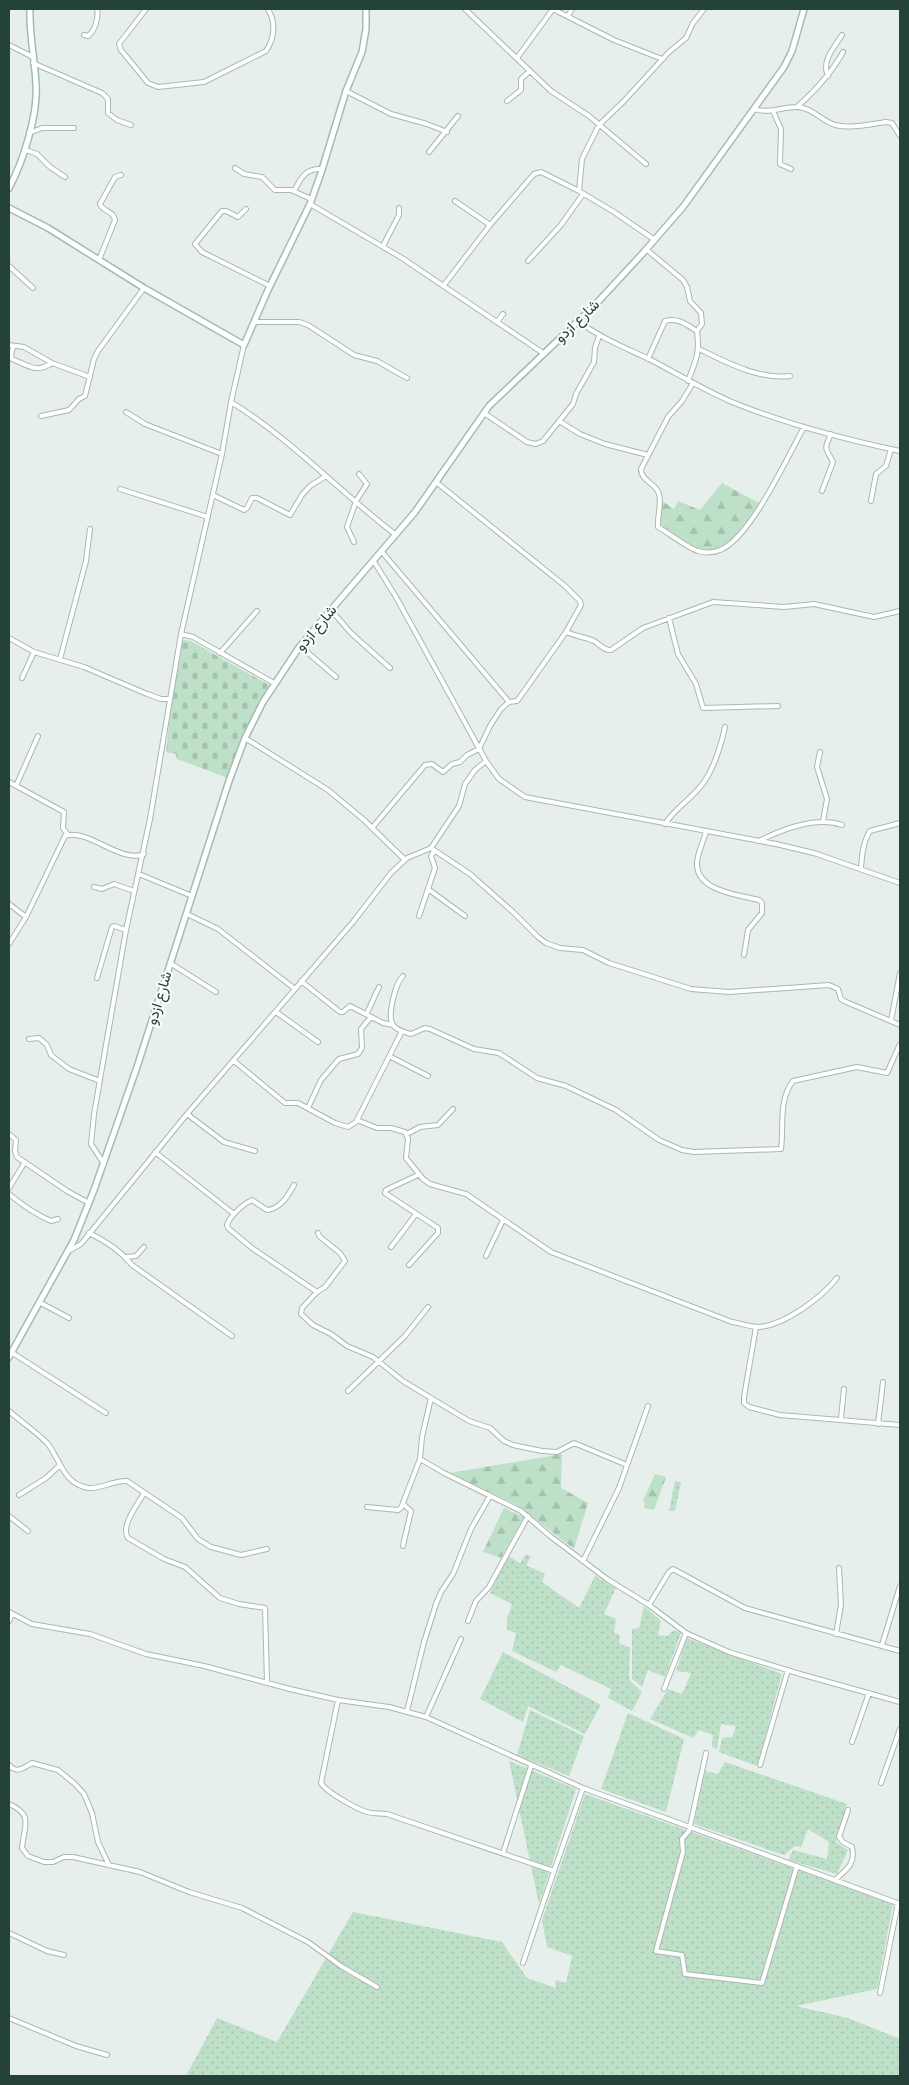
<svg xmlns="http://www.w3.org/2000/svg" width="909" height="2085" viewBox="0 0 909 2085" font-family="Signika,Vazirmatn,sans-serif">
  <style>
    .grass { fill: url(#grass-dots) }
    .forest { fill: url(#forest-firs) }
    .cemetery { fill: url(#cemetery-stones) }
    .lines { fill: none; stroke-linecap: round; stroke-linejoin: round }
    .street-casing { stroke: #a8b8b2; stroke-width: 6 }
    .secondary-casing { stroke: #a4bbb3; stroke-width: 8 }
    .street { stroke: #fff; stroke-width: 4 }
    .secondary { stroke: #fff; stroke-width: 5 }
    .labels { text-anchor: middle; stroke-width: 4.5; stroke-linejoin: round; paint-order: stroke }
    .street-label { font-size: 15px; fill: #24423a; stroke: #f7fbf9 }
  </style>
  <defs>
    <pattern id="grass-dots" width="8" height="8" patternUnits="userSpaceOnUse" patternTransform="scale(1.25)"><rect width="8" height="8" fill="#bfe0c8"/><path d="M2 2h.1M6 6h.1" fill="none" stroke="#a4c1ad" stroke-width="1.8" stroke-linecap="round"/></pattern>
    <pattern id="forest-firs" width="22" height="20" patternUnits="userSpaceOnUse" patternTransform="scale(1.25)"><rect width="22" height="20" fill="#bfe0c8"/><path d="M5 1l3.5 6h-7zM16 11l3.5 6h-7z" fill="#a4c1ad"/></pattern>
    <pattern id="cemetery-stones" width="16" height="16" patternUnits="userSpaceOnUse" patternTransform="scale(1.25)"><rect width="16" height="16" fill="#bfe0c8"/><path d="M2 7V4a2 2 0 0 1 4 0v3zM10 15v-3a2 2 0 0 1 4 0v3z" fill="#a4c1ad"/></pattern>
  </defs>
  <rect width="100%" height="100%" fill="#e6efeb"/>
  <path class="grass" d="M675,1481L681,1482L675,1511H669Z
    M526,1554L531,1557L526,1565L545,1574L542,1582L579,1608L595,1576L616,1588L604,1614L616,1619L614,1633L620,1635L619,1643L630,1648L629,1680L642,1692L632,1711L608,1698L611,1689L561,1665L556,1672L512,1651L516,1633L507,1630V1619L512,1604L490,1593L508,1556L520,1563Z
    M644,1606L661,1621L658,1635L667,1636L674,1630L681,1633L665,1677L648,1670L642,1687L632,1679V1629L639,1628Z
    M687,1638L782,1674L757,1766L719,1752L722,1738L732,1737L736,1726L721,1724L717,1749L712,1747L713,1735L699,1730L693,1738L650,1719L668,1689L682,1694L691,1673L676,1671Z
    M503,1652L601,1705L585,1734L528,1706L523,1722L480,1699Z
    M530,1710L584,1736L569,1776L517,1755Z
    M628,1713L684,1739L666,1812L601,1789Z
    M509,1761L576,1789L539,1904Z
    M725,1762L847,1804L836,1842L848,1850L837,1874L788,1860L793,1850L827,1859L829,1842L808,1829L801,1847L795,1846L784,1855L694,1824L705,1771L718,1774Z
    M585,1794L893,1904L877,1989L796,2006L848,2018L900,2039V2076H186L217,2018L277,2042L353,1912L502,1942L527,1978L556,1988L555,1980L566,1983L572,1956L547,1947L542,1920Z"/>
  <path class="forest" d="M722,483L759,503C747,523 728,557 699,550C689,547 670,531 660,524L662,501L674,509L678,501L700,510Z
    M562,1454L561,1488L588,1503L574,1549L517,1505L450,1473Z
    M655,1474L666,1477L654,1510L644,1508L645,1502L643,1500Z
    M504,1508L524,1517L501,1558L483,1552Z"/>
  <path class="cemetery" d="M183,640L191,641L269,685L241,737L228,778L177,759L176,754L166,752L170,715Z"/>
  <g class="lines">
    <g class="street-casing">
      <path id="street" d="M146,9L119,44L121,50L148,83L158,87L204,82L266,51C275,37 276,23 268,9
        M465,9L551,91L589,116L646,164
        M568,16L572,9
        M84,35L88,36C95,31 99,17 97,9
        M9,45L33,57
        M517,58L553,9L614,40L662,59
        M33,63L102,93L108,99V113L117,120L131,125
        M828,76C821,61 834,48 842,35
        M346,91L391,114L427,124L447,132
        M507,101L521,90V79L530,71
        M797,107C816,90 831,74 843,52
        M754,109C770,114 781,107 797,107C811,107 822,121 835,125C851,129 870,124 886,122L892,123L900,136
        M773,111L781,129L780,164L791,169
        M29,133L42,128H74
        M26,150L37,154L50,167L65,177
        M429,152L458,116
        M235,168L244,174L262,177L275,190H291L311,199
        M294,191C301,178 305,168 322,169
        M455,201L490,225
        M310,204L402,258L543,353
        M246,209L238,217L226,211H222L195,244L202,252L270,286
        M655,240L614,212L579,191L582,159L599,125L624,101L669,52L686,38L693,23L704,9
        M383,246L399,215V208
        M647,250L683,280L687,287L690,301L701,313L702,324L697,331
        M99,260L115,220C114,211 103,212 100,204L115,177L121,175
        M528,261L561,225L583,194
        M9,266L33,288
        M444,285L490,225L534,174L541,172L579,191
        M578,321C602,339 624,347 651,360C678,374 704,390 732,402C786,424 843,439 900,451
        M255,322H299L308,325L354,355L377,361L407,378
        M497,322L503,314
        M9,345L24,347L52,363L90,377
        M13,347L11,355L12,359C28,365 36,374 52,363
        M699,349C726,362 759,380 790,376
        M648,359L665,321C678,317 687,325 697,331C700,354 696,360 688,381
        M693,383L682,401L668,417L641,469C641,481 656,483 659,494C662,505 657,516 658,527C667,532 689,549 698,551C704,553 714,553 720,550C750,539 788,456 804,427
        M231,402C291,439 340,492 396,535
        M126,412L145,424L222,454
        M484,413L527,442L536,444L543,441L573,404L576,394L594,362L595,348L599,336
        M41,416L69,410L79,399L85,396L94,359L98,351L144,288
        M559,421L580,434L605,444L648,455
        M120,489L208,517
        M822,491L833,462C826,448 823,451 831,434
        M213,495L244,510L247,508L252,498H257L290,515L302,495L310,486L326,476
        M871,501L876,474L886,466L891,449
        M354,542L347,527L356,501L367,484L359,474
        M382,552L509,702
        M373,560L396,597L486,761L499,779L525,797L776,844L814,853L900,883
        M331,610L351,633L390,668
        M669,618L678,654L696,684L703,708L778,706
        M566,632C575,636 585,637 594,641C600,644 604,651 611,650L643,628L713,602L784,607L814,604L874,617L900,611
        M181,634L193,637L274,683
        M9,638L34,652L84,667L147,694L161,699H169
        M300,646L336,677
        M220,653L257,611
        M60,659L86,561L90,529
        M22,678L34,652
        M245,738L328,790L364,820L405,860
        M820,752L817,767L827,799L823,821
        M9,782L64,812L63,828L68,835
        M16,786L38,736
        M665,824C675,808 693,798 704,782C715,766 721,745 725,727
        M372,828L425,765L432,764L443,772L452,764L460,762L467,755L479,749L490,726L501,709L509,702L517,701L520,697L566,632L581,605L580,601L565,586L436,482
        M706,832C703,842 698,852 697,862C695,891 739,895 759,900L762,903V913L748,930L744,955
        M759,841C783,829 816,816 842,825
        M431,848L470,874L513,912L538,937L546,943L560,948L583,950L609,963L691,989L729,992L829,985L838,989L841,999L844,1001L900,1025
        M861,868C862,855 863,842 870,831L900,823
        M139,874L192,896
        M94,887L102,889L114,884L134,891
        M428,889L465,916
        M9,904L26,917
        M187,914L218,929L295,989
        M419,916L435,868L431,856L434,851
        M9,944L26,917L65,836C88,828 121,864 144,854
        M170,963L216,992
        M403,976C395,984 387,1016 393,1025C397,1031 405,1032 411,1034L425,1028L430,1029L474,1049L499,1053L537,1078L566,1086L616,1110L659,1140L682,1150L694,1152L781,1149C784,1128 778,1100 793,1081L857,1067L887,1073L900,1044
        M97,978L112,927L114,926L126,930
        M301,981L340,1012H343L350,1006L383,1023L393,1025
        M276,1012L318,1042
        M367,1013L379,987
        M891,1021L900,973
        M29,1039L39,1038L47,1045L51,1055L69,1069L100,1081
        M391,1057L428,1076
        M234,1061L285,1103H298L335,1123L348,1127L356,1122L402,1031
        M308,1108L321,1080L339,1059L358,1054L362,1048L361,1029L371,1017
        M187,1114L224,1142L255,1151
        M357,1120L377,1128H391L405,1132L408,1139L406,1158L423,1179L430,1184L466,1194L551,1252L732,1322C740,1323 750,1327 759,1327C785,1325 821,1298 837,1278
        M9,1134L16,1140L15,1151L17,1157L67,1191L89,1203
        M407,1134L420,1127L438,1125L453,1109
        M155,1152L234,1214
        M104,1164L91,1144L94,1114L126,930L150,819L181,634L222,454L231,402L244,345
        M294,1185C288,1196 280,1209 267,1210L252,1200C243,1204 230,1216 227,1225L228,1228L252,1248L317,1292L302,1308L301,1314L313,1325L331,1334L347,1346L373,1357L403,1381L431,1398L422,1437L420,1459L444,1473L521,1511L550,1536L607,1579L649,1605L686,1633L729,1652L800,1674L900,1702
        M9,1188L25,1162
        M9,1194C22,1205 35,1214 51,1221L58,1219
        M89,1233C106,1241 120,1250 132,1265L232,1336
        M391,1247L416,1214
        M67,1252L81,1244L187,1114L353,922L391,873L407,858L431,848L459,806L465,784L475,770L486,761
        M486,1256L503,1220
        M126,1257L136,1256L144,1247
        M409,1265L438,1233V1228L385,1193L386,1190L418,1175
        M317,1292L325,1287L345,1261L340,1253L320,1237L318,1233
        M39,1302L69,1318
        M756,1327L744,1397V1403L749,1407L780,1415L900,1425
        M11,1352L106,1413
        M348,1391L405,1336L428,1307
        M431,1398L469,1421L490,1428L504,1441L513,1445L542,1451L557,1452L574,1443L627,1465
        M9,1411C21,1422 37,1432 48,1444C60,1460 64,1485 89,1488C102,1489 114,1480 127,1481L182,1518L198,1539L211,1547L241,1555L267,1549
        M841,1418L844,1389
        M878,1424L883,1382
        M144,1493C138,1504 120,1526 128,1538L164,1559L185,1567L220,1598L239,1604L265,1608L267,1682
        M19,1495L46,1478L59,1466
        M367,1507L398,1510L401,1508L420,1459
        M9,1516L28,1531
        M403,1546L411,1511L403,1504
        M583,1561L619,1488L648,1406
        M649,1605L669,1572L673,1569L745,1608L900,1651
        M9,1612L32,1624L90,1634L146,1654L204,1666L290,1689L338,1700L389,1707L426,1717L583,1788L900,1904
        M9,1621L12,1614
        M468,1621L476,1601L489,1587L528,1516
        M836,1634L841,1605L839,1568
        M882,1645L900,1586
        M664,1689L686,1633
        M338,1700L321,1783C326,1792 357,1809 367,1812C373,1814 381,1813 387,1814L554,1871L583,1788
        M407,1711L424,1642L436,1604L441,1592L453,1574L471,1529L490,1496
        M426,1717L461,1639
        M852,1742L869,1693
        M706,1753L689,1831L682,1839L683,1852L656,1951L682,1955L685,1974L762,1983L797,1866
        M9,1765C17,1774 23,1768 32,1763L58,1770L75,1784L84,1794L92,1813L98,1842L109,1865
        M760,1765L788,1670
        M881,1783L900,1729
        M9,1804C34,1815 24,1826 22,1848L28,1856L44,1862H53L64,1857H73L140,1872L189,1892L242,1908L308,1942L341,1966L377,1987
        M503,1853L531,1766
        M836,1879C846,1870 856,1864 852,1847L843,1842L839,1837L848,1810
        M9,1933L47,1951L64,1955
        M523,1963L554,1871
        M880,1993L898,1903
        M9,2018L76,2046L107,2055"/>
    </g>
    <g class="secondary-casing">
      <path id="secondary" d="M9,188C23,162 38,115 36,85C35,59 29,35 30,9
        M9,208L48,228L144,288L244,345L268,290L310,204L321,173L346,91L362,52L366,29V9
        M9,1357L74,1240L94,1190L137,1067L229,781L245,738L263,702L300,646L415,512L489,406L595,305L643,253L683,207L784,67L792,51L804,9"/>
    </g>
    <use href="#street" class="street"/>
    <use href="#secondary" class="secondary"/>
  </g>
  <g class="labels">
    <g class="street-label">
      <text transform="translate(577 321) rotate(-44)" y="5">شارع ازدو</text>
      <text transform="translate(316 628) rotate(-50)" y="5">شارع ازدو</text>
      <text transform="translate(159 998) rotate(-73)" y="5">شارع ازدو</text>
    </g>
  </g>
  <rect width="909" height="2085" fill="none" stroke="#24423a" stroke-width="20"/>
</svg>
